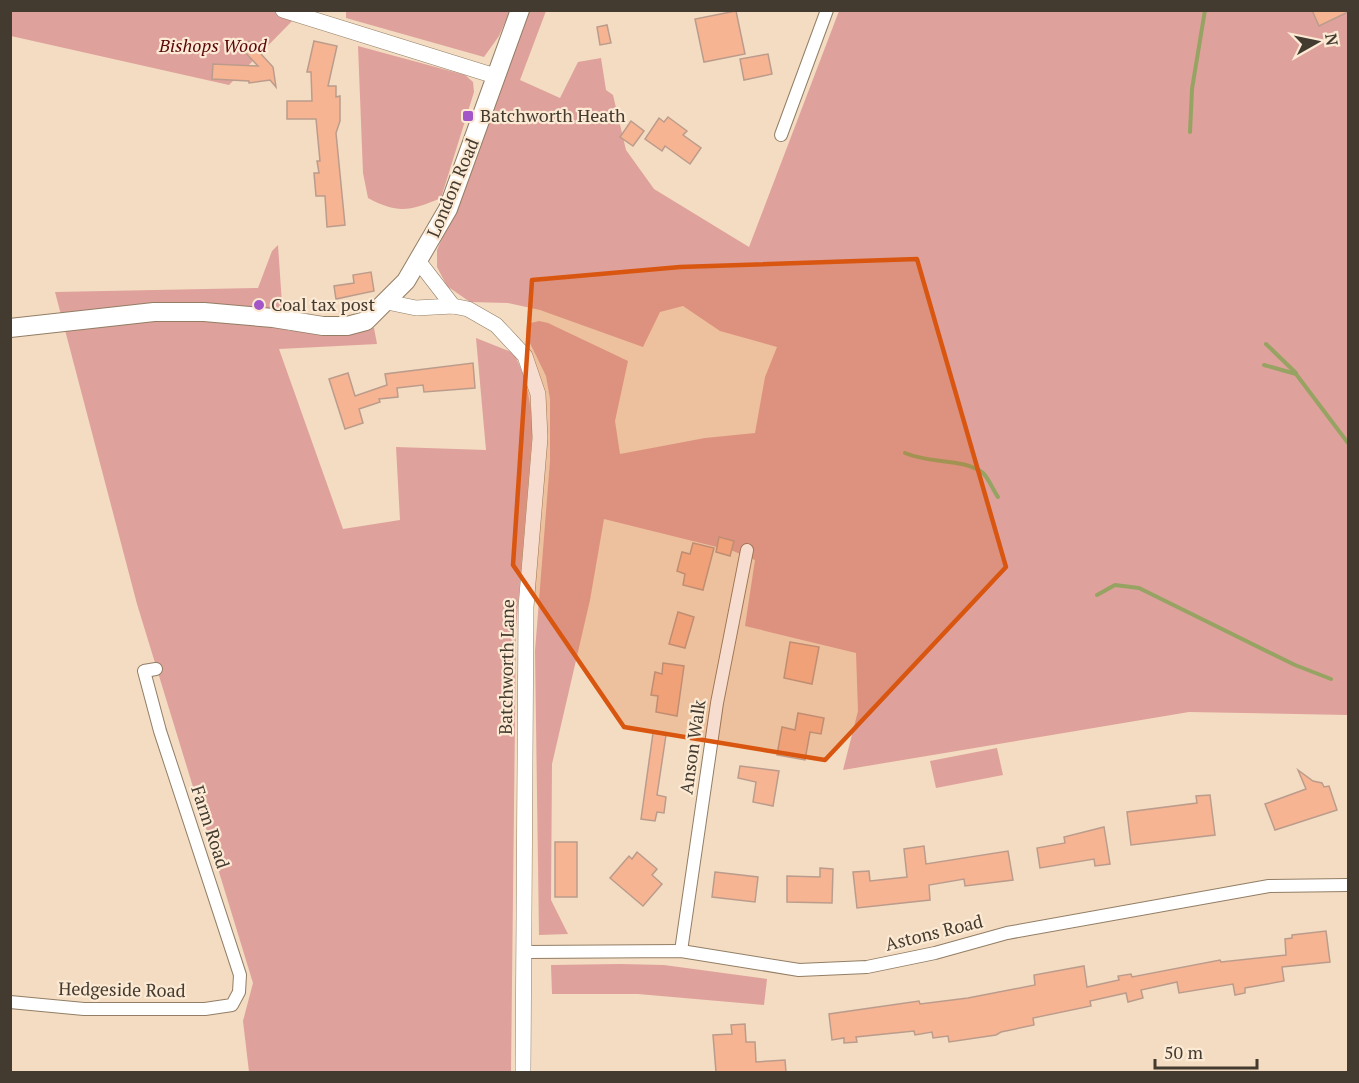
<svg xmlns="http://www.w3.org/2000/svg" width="1359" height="1083" viewBox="0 0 1359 1083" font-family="'PT Serif',serif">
  <rect width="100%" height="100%" fill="#f3dcc1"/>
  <g fill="#dfa19c">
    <polygon points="11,11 302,11 229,85 11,36"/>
    <polygon points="340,11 510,11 499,36 484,57 346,18 346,12"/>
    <polygon points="528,11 546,11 520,80 560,98 578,62 601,58 606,90 613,95 626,150 654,189 749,247 839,11 1348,11 1348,715 1189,712 843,770 858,711 856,653 745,626 755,560 733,551 604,519 590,600 552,764 551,900 568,934 539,935 535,651 550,461 550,399 546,376 526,335 527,324 539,321 548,323 628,361 615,421 620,454 705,438 755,433 765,377 777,347 720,331 683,306 660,312 643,347 540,310 508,303 470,302 447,286 437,267 437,250 474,165 490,112"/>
    <path d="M 358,46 L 465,75 L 473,82 L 474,92 L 441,198 C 410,211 398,214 368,198 L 363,173 Z"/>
    <polygon points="278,245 282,304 288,331 374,328 377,344 279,349 343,529 400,520 396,447 486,450 476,338 514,353 526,380 533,424 516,630 511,1072 249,1072 243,1021 253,983 137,604 55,292 258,288 272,251"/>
    <polygon points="997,748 1003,775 936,788 930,761"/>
    <polygon points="620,964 664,965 767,979 764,1005 638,994 552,994 551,965"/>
  </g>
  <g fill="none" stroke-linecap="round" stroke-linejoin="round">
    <g stroke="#97a363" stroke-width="4">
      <polyline points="1190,132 1192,89 1205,10"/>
      <polyline points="1266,344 1296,373"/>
      <polyline points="1264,365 1296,374 1348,443"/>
      <path d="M 905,453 C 930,464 964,458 983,473 C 989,479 993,490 998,497"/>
      <polyline points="1097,595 1115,585 1139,588 1295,665 1331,679"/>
    </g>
  </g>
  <g fill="#f7b492" stroke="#bb9c8c" stroke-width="1.5">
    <polygon points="1312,10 1348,10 1348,12 1319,26"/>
    <polygon points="736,11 745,54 704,62 695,19"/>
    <polygon points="607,25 611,43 600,45 597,27"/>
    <polygon points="249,41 273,67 276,87 270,80 249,83 249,81 212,79 213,64 258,66 241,48"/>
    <polygon points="314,41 337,46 328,86 336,86 336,97 340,96 340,121 336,133 345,225 327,227 325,196 316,196 314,173 319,173 317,161 320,161 316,119 287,119 287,101 312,101 311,72 307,72"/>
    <polygon points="768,54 772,74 744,80 740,59"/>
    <polygon points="668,117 687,131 683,135 701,148 690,164 665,146 662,151 645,139 659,118 664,122"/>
    <polygon points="631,121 644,131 633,146 620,137"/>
    <polygon points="371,272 374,291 336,299 334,286 354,283 353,275"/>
    <polygon points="473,363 475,388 424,392 423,385 397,388 398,397 379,399 380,402 359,409 363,423 345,429 329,379 348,373 355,396 387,385 385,374"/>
    <polygon points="719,537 734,541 730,556 716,552"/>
    <polygon points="693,543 714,548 703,590 683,585 685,574 677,571 682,552 690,554"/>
    <polygon points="678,612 694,617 685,648 669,644"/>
    <polygon points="790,642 819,647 812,684 784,678"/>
    <polygon points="663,663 684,666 677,716 656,712 658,696 651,695 655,672 662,674"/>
    <polygon points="798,713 824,718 821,734 810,732 805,760 777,755 782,727 795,730"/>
    <polygon points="653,733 666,735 657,795 666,797 664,813 657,812 655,821 641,819"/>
    <polygon points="740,766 779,771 773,806 753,802 756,782 738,778"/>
    <polygon points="1298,770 1313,781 1322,783 1324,787 1329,786 1337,810 1275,830 1265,804 1306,789"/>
    <polygon points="1210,795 1215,835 1131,845 1127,812 1197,803 1196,796"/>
    <polygon points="1104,827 1110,864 1095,866 1094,859 1040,868 1037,848 1065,843 1064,837"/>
    <rect x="555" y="842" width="22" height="55"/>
    <polygon points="924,846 926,864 1008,851 1013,880 965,886 964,879 929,885 930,900 857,908 853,872 869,871 870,881 907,877 904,849"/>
    <polygon points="637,852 657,869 652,875 662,884 643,906 610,878 629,856 632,859"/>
    <polygon points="820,868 833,869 832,903 787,902 787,876 820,877"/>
    <polygon points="715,872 758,877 755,902 712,897"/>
    <polygon points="1326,931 1330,962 1282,967 1284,981 1245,988 1245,993 1235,995 1233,984 1179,993 1177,982 1141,990 1143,998 1128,1002 1126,993 1090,1001 1091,1006 1033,1018 1034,1025 1001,1032 996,1035 949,1042 948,1036 933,1038 932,1032 915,1035 914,1031 856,1037 857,1042 844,1043 844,1038 832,1040 829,1014 919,1001 920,1004 968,998 1035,985 1034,975 1084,966 1087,987 1119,980 1118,976 1131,974 1132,977 1220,960 1221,962 1286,955 1285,939 1292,938 1292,935"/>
    <polygon points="745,1024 746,1042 755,1042 756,1062 785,1060 786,1072 716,1072 713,1035 732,1034 731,1025"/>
  </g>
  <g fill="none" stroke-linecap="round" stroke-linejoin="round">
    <defs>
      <g id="minor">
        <polyline points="781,135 827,10"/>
        <polyline points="681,951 717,703 747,550"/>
        <polyline points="526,952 681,951 799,970 867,967 935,953 1007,933 1269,886 1348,885"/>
        <polyline points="10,1002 84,1009 205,1009 232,1005 239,992 240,975 160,731 144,671 156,669"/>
      </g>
      <g id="tertiary">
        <polyline points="283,10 495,76"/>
        <polyline points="419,262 453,306"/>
        <polyline points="387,302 416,308 453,306 468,309 496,325 525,356 538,394 540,438 526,607 523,1072"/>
      </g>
      <polyline id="primary" points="10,328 154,312 204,312 273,318 323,326 347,326 366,321 406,281 448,209 520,10"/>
    </defs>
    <use href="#minor" stroke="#927e65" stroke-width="14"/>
    <use href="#tertiary" stroke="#927e65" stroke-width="16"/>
    <use href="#primary" stroke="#927e65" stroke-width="20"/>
    <use href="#minor" stroke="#fff" stroke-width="12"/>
    <use href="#tertiary" stroke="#fff" stroke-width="15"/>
    <use href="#primary" stroke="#fff" stroke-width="18"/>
  </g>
  <path fill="#d85610" fill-opacity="0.2" stroke="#d85610" stroke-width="4.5" stroke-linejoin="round" d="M 917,259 L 1006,567 L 825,760 L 624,727 L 513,565 L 532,280 L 680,267 Z"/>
  <g fill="#a356c8" stroke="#fcead4" stroke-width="2">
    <rect x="462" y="110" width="12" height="12" rx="3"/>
    <circle cx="259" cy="305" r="6"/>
  </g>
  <g text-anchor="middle" stroke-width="4.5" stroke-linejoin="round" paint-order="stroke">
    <g font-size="18" font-style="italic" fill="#5a060d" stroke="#fcead4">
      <text x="213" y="52">Bishops Wood</text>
    </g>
    <g font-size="18" fill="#443b30" stroke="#fcead4" text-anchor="start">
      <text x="480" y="122">Batchworth Heath</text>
      <text x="271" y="311">Coal tax post</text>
    </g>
    <g font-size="18" fill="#443b30" stroke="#fcead4">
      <text transform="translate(453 188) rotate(-67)" y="6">London Road</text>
      <text transform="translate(507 667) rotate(-89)" y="6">Batchworth Lane</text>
      <text transform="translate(693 747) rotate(-82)" y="6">Anson Walk</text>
      <text transform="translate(210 827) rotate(72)" y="6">Farm Road</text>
      <text transform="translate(934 933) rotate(-14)" y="6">Astons Road</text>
      <text transform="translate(122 990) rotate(1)" y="6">Hedgeside Road</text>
    </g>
  </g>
  <rect width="1359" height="1083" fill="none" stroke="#443b30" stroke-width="24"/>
  <g transform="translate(1317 42) rotate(81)" stroke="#fcead4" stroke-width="4.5" paint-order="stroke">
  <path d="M0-4.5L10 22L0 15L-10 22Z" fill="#443b30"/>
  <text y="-9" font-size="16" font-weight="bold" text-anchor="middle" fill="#443b30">N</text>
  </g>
  <path d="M1155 1059v9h102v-9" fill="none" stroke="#443b30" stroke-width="3"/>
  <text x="1164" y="1059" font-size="18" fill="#443b30" stroke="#fcead4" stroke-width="4.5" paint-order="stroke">50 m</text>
</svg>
